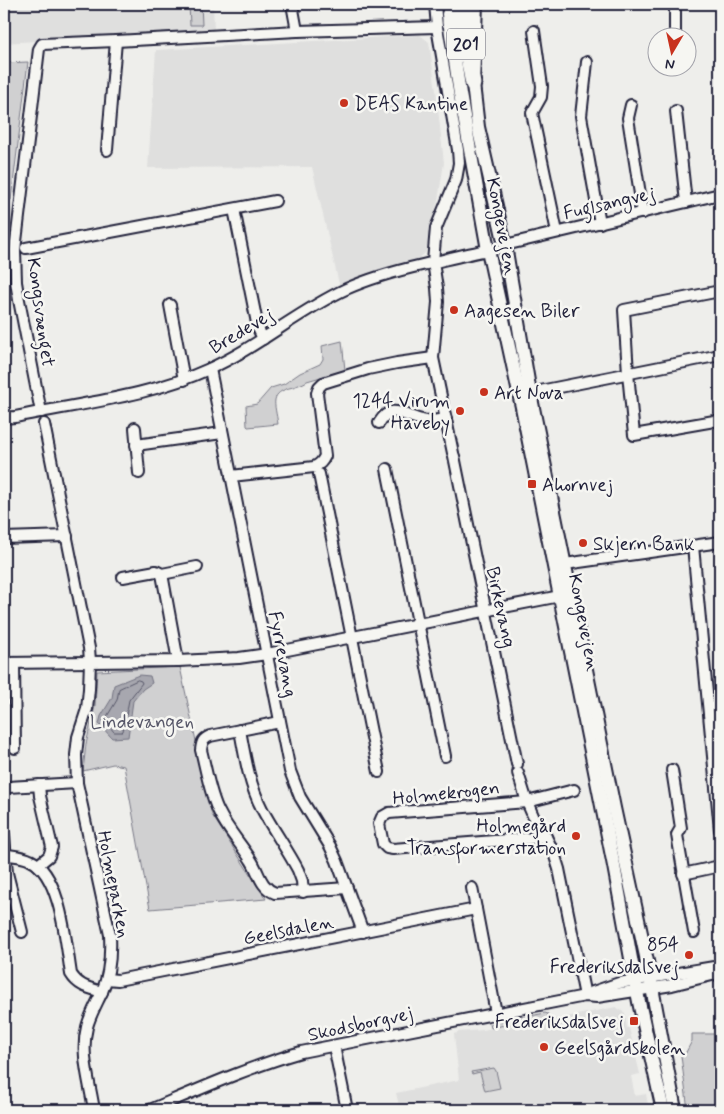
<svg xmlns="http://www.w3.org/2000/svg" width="724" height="1114" viewBox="0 0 724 1114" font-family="Mynerve,sans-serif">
  <rect width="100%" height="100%" fill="#eeeeeb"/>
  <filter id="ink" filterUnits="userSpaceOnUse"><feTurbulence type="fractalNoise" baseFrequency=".02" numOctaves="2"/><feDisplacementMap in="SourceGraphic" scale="10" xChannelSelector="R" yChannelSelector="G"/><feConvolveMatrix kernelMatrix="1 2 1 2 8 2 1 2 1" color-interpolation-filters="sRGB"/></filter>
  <g filter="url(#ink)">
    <g fill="#dfdfde">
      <polygon points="4,4 213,4 214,30 4,43"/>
      <polygon points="420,35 429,42 436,91 444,163 438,200 428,238 426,252 417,260 387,267 339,284 312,167 148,168 156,50"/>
      <polygon points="616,1007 625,1013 626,1019 626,1022 627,1028 629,1028 640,1074 631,1076 635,1096 646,1094 649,1110 400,1110 396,1093 459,1080 454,1034 457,1033 457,1032 483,1030 545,1017 547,1021"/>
    </g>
    <g fill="#d0d0d1" stroke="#797986">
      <polygon points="189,4 201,4 202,25 190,25"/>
      <polygon points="28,62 11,200 4,199 4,63"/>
      <path d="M 342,341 L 345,370 L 307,381 C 303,384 298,385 293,387 C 268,393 275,403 278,424 L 248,427 L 247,426 L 246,406 L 257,404 L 271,388 L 284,384 L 300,373 L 320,364 L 323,359 L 322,346 Z"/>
      <polygon points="180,667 212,815 266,899 150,909 124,766 113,764 83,771 86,744 95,706 97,671"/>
      <polygon points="545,1013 548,1014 549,1021 543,1022 533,1019 491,1028 490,1024"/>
      <polygon points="692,1034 720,1034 720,1110 688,1110 681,1056 684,1056 692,1041"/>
      <polygon points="494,1068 496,1071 500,1088 485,1091 480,1072 472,1074 471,1072"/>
    </g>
    <polygon fill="#a7a7af" stroke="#727281" points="139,675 150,676 152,683 143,689 133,701 128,737 112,738 99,724 101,716 112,698 114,685"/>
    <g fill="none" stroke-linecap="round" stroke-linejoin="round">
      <polygon stroke="#575769" stroke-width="1" points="138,680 141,681 142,683 129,700 123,731 122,732 114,732 105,721 106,718 117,700 119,689"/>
      <defs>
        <g id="minor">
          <polyline points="292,4 297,31"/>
          <polyline points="435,4 437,27 458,150 459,163 456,180 436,228 435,239 433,262 437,288 438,302 433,358 453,453"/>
          <polyline points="534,31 542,86 541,97 532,113 557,232"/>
          <polyline points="675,38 675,4"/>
          <polyline points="587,62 581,116 600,223"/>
          <polyline points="631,105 628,118 643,213"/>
          <polyline points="676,111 686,202"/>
          <polyline points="107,150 116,41"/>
          <polyline points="234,209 258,328 263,339"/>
          <polyline points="505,245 720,194"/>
          <polyline points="26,248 275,201"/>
          <polyline points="720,291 624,310 628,373 634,435 720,420"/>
          <polyline points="170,305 184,380"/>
          <polyline points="210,369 290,771 300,797 330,846 337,861 363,932"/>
          <polyline points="530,393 720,355"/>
          <polyline points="41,412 19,300 16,282 15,250 39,49 42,44 116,41 297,31 437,27"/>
          <path d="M 4,418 L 15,417 C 81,403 148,397 209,369 C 258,347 298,311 346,289 C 371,278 396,271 422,265 C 444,260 466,254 488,250"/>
          <path d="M 379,423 C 392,402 403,416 422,420 C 430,422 438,420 446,419"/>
          <path d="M 44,424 L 89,648 L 90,661 L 89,689 L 87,709 L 78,737 L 76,755 L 77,783 L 110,935 C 111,955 110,973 102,992 C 97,1003 90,1015 87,1027 C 80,1054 90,1083 94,1110"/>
          <polyline points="135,428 139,473"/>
          <polyline points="136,445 222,433"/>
          <polyline points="454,456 517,764"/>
          <polyline points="387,469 445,756"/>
          <polyline points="319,474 379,772"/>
          <path d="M 231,476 L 314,467 C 320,464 322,462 325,456 L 317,393 L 319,387 L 323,383 L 368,369 L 397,363 L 433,358"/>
          <polyline points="4,538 67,536"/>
          <polyline points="693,546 720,830"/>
          <polyline points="565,564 720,542"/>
          <polyline points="162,574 178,661"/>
          <polyline points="123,577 156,571 162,574 197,567"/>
          <polyline points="4,663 178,661 239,658 267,654 560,596"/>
          <polyline points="14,663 15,748"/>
          <path d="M 280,722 L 210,736 C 203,739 202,742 201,750 C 206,769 210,795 219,812 C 227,829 241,844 251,860 C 259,872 260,887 275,893 L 347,888"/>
          <path d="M 240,730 C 245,757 249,784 262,809 C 273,830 287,849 298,870 L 302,881 L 303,892"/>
          <polyline points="672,770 681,828 677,835 694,932"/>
          <polyline points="518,773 527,802 534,818 546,837 554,853 559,869 585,996"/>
          <polyline points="4,789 8,787 77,783"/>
          <polyline points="4,835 7,873 22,932"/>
          <polyline points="546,837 393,849 387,848 383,844 379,824 382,817 389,813 527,802 574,790"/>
          <path d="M 4,854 C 12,856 23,856 30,860 C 61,874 66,944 71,974 C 78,986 89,988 102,992"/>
          <polyline points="38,865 49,856 52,847 40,796 39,785"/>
          <polyline points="683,874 720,866"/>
          <polyline points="472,888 496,1013"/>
          <polyline points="107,979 118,980 476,909"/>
          <polyline points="585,996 590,993 619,983 720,966"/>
          <polyline points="334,1046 347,1110"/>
          <path d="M 150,1110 C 200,1089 249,1067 301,1052 L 585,996 L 597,997 L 672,985 L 720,973"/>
        </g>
        <g id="major">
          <polyline points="476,4 473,84 478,127 505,245 530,393 614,808 647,961 675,1110"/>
          <polyline points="448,14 460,94 488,250 522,407 614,866 639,1002 663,1110"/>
        </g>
        <g id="highway">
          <polyline points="463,4 464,36 473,84"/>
          <polyline points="450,23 451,4"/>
        </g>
      </defs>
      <use href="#minor" stroke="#22223b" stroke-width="14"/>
      <use href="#major" stroke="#22223b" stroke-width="16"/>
      <use href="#highway" stroke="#22223b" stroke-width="19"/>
      <use href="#minor" stroke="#f6f6f2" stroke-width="10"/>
      <use href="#major" stroke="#f6f6f2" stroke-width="12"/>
      <use href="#highway" stroke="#f6f6f2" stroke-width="15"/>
    </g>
  </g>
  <g fill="#c8321e" stroke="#f6f6f2" stroke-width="2">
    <circle cx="344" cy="103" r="5"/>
    <circle cx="454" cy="310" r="5"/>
    <circle cx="484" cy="392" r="5"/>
    <circle cx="460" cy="411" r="5"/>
    <rect x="527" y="479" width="10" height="10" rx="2.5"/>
    <circle cx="583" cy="543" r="5"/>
    <circle cx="576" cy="836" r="5"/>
    <circle cx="689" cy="955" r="5"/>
    <rect x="629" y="1016" width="10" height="10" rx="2.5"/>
    <circle cx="544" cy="1047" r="5"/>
  </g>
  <g text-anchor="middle" stroke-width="5" stroke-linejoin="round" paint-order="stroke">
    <rect fill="#f6f6f2" stroke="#626272" stroke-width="1" x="447" y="28.5" width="38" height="31" rx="4"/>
    <g font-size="18" font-weight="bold" fill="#22223b">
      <text x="466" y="50">201</text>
    </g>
    <g font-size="19" fill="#22223b" stroke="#f6f6f2" text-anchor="start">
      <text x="354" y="110">DEAS Kantine</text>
      <text x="464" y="317">Aagesen Biler</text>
      <text x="494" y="399">Art Nova</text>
      <text x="450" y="407" text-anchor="end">1244 Virum<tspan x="450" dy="22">Haveby</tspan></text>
      <text x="542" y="491">Ahornvej</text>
      <text x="593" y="550">Skjern Bank</text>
      <text x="566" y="832" text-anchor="end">Holmegård<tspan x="566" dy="22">Transformerstation</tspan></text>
      <text x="679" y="951" text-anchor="end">854<tspan x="679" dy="22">Frederiksdalsvej</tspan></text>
      <text x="624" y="1028" text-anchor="end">Frederiksdalsvej</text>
      <text x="554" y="1054">Geelsgårdskolen</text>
    </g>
    <g font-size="19" fill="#22223b" stroke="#f6f6f2">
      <text transform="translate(609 202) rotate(-13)" y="7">Fuglsangvej</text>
      <text transform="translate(503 226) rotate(79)" y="7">Kongevejen</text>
      <text transform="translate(42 312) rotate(82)" y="7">Kongsvænget</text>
      <text transform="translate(241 330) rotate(-31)" y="7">Bredevej</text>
      <text transform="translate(502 607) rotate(78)" y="7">Birkevang</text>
      <text transform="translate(585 622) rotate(79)" y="7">Kongevejen</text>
      <text transform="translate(284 654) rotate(79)" y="7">Fyrrevang</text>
      <text transform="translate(446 792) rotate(-6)" y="7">Holmekrogen</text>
      <text transform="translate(115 884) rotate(79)" y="7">Holmeparken</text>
      <text transform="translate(288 929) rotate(-11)" y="7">Geelsdalen</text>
      <text transform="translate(360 1023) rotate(-12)" y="7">Skodsborgvej</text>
    </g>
    <g font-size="19" fill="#565668" stroke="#f6f6f2">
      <text x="142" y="728">Lindevangen</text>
    </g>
  </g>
  <rect width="724" height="1114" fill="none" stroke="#f6f6f2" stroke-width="20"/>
  <rect x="10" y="10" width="704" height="1094" fill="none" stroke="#22223b" stroke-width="2" filter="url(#ink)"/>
  <g transform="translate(672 52) rotate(189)"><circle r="24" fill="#f6f6f2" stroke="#a1a1a9"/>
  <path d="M0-4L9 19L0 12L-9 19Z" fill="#c8321e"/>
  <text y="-8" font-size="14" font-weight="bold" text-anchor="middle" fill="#22223b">N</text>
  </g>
</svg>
